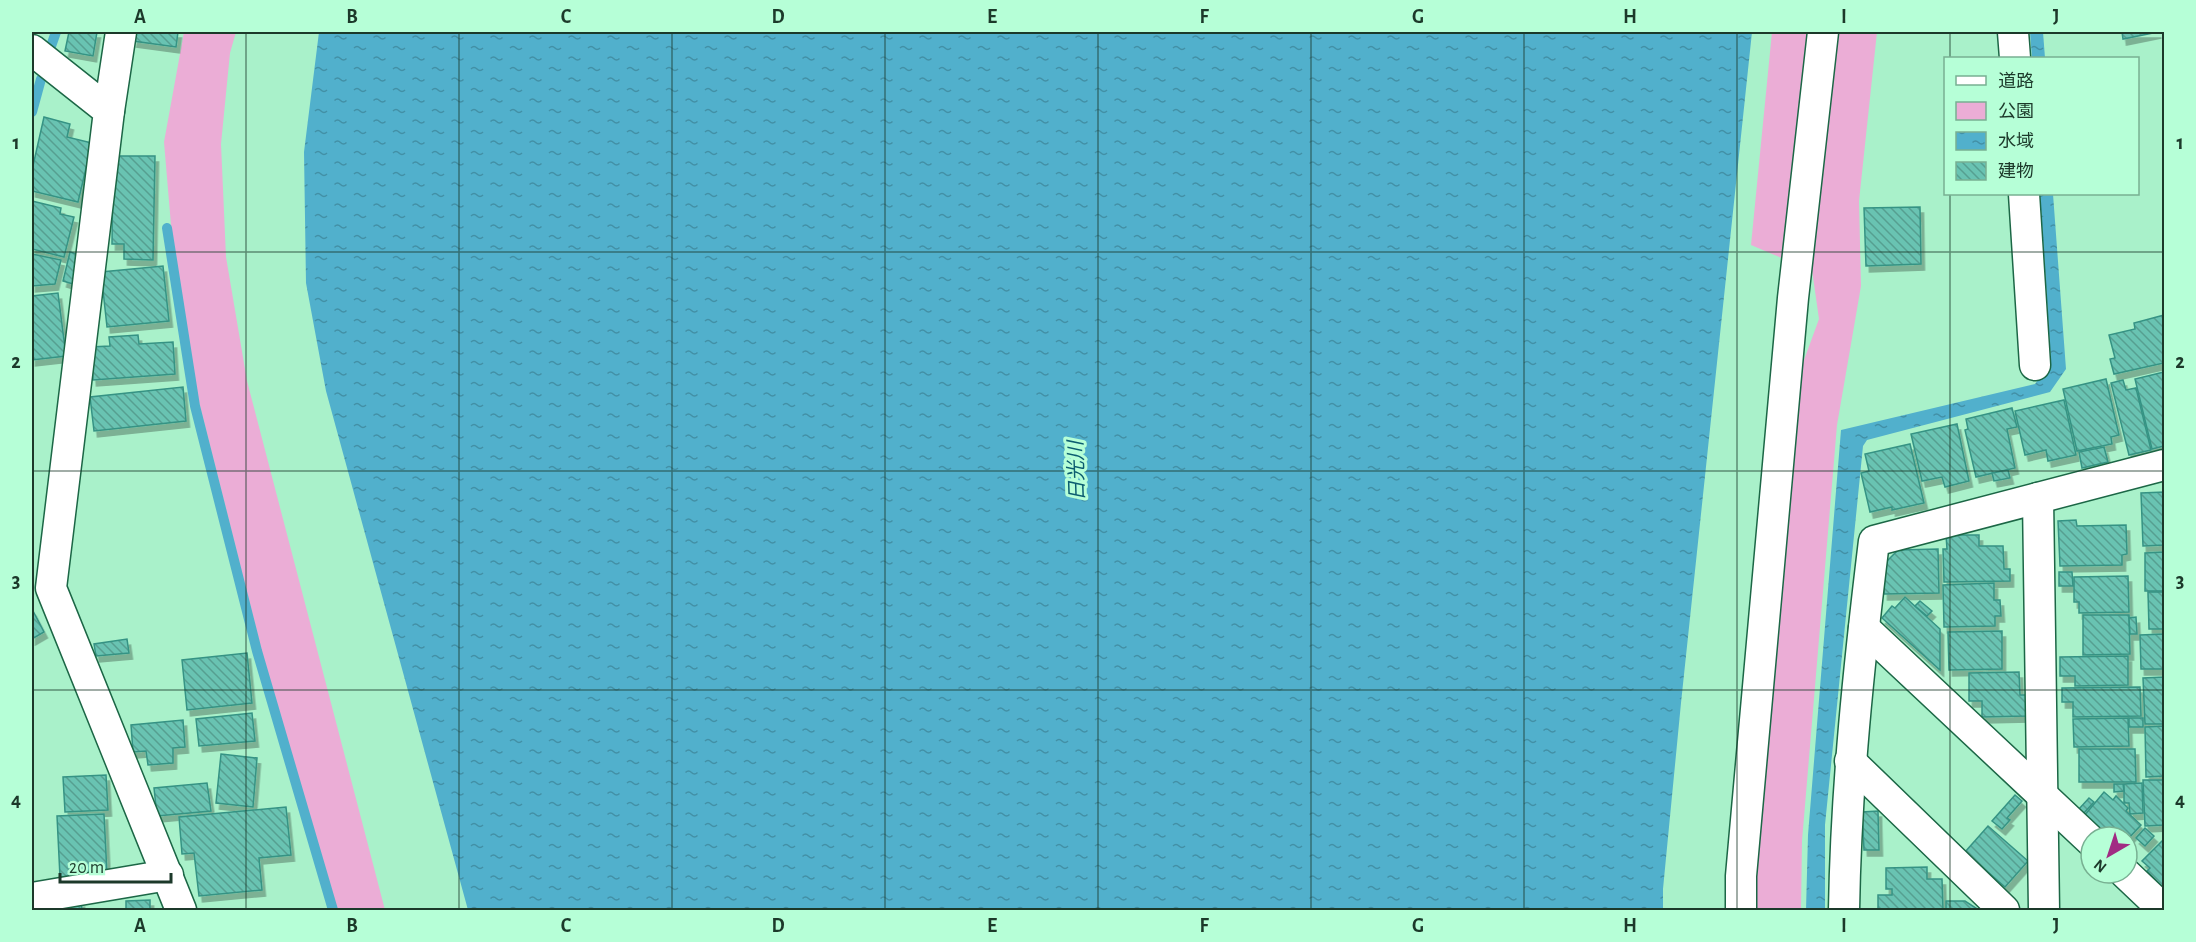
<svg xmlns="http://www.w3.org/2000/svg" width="2196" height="942" viewBox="0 0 2196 942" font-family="'Alegreya Sans','Noto Sans JP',sans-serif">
  <defs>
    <pattern id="water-ripples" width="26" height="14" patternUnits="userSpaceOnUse" patternTransform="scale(1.5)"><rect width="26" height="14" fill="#51b0cc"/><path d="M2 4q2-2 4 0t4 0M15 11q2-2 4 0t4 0" fill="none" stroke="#4290a6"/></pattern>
    <pattern id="building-back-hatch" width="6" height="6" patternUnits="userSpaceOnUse" patternTransform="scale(1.5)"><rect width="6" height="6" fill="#69c3b2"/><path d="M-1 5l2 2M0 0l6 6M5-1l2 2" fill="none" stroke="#569f91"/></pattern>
    <filter id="shadow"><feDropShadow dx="3.5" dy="6" stdDeviation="0" flood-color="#0004"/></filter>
  </defs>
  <rect width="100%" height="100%" fill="#a9f1ca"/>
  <g fill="#ebadd6">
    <polygon points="184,32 236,32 230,53 221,144 226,257 247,381 385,910 337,910 263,656 198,398 171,225 164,142"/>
    <polygon points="1772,32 1809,32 1784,259 1751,245"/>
    <polygon points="1834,32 1877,32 1859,201 1861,286 1837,425 1802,841 1801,910 1753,910 1800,371 1819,319 1811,263"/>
  </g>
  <g fill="url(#water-ripples)">
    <polygon points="319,32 1752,32 1681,703 1663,889 1663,910 468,910 326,391 306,283 304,152"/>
    <polygon points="2030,32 2043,32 2045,58 2032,58"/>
    <polygon points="2040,194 2053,194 2066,369 2050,392 1867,440 1863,446 1825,825 1825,910 1806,910 1808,835 1841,430 2035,384 2051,363"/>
  </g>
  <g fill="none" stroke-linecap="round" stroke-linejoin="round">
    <g stroke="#51b0cc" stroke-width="10">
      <polyline points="50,49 56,32"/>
      <polyline points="32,112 41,79"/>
      <polyline points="167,228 195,406 257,651 333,910"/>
    </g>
  </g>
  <g fill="url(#building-back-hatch)" stroke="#369384" stroke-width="1.5" filter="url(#shadow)">
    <polygon points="69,32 97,32 93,56 65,51"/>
    <polygon points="135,32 178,32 176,47 133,41"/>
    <polygon points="2122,32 2158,32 2123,39"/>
    <polygon points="44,117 70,124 67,137 92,143 78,202 32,191 32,170"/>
    <polygon points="113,156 155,156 153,260 124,259 124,244 112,244"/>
    <polygon points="32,201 61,208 60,214 74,217 64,257 32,249"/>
    <polygon points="1920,207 1921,264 1866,266 1864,208"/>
    <polygon points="70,252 80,255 73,284 63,281"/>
    <polygon points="32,254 61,260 55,284 32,286"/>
    <polygon points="163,266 169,321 107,327 101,272"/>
    <polygon points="58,293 66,356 32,360 32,296"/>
    <polygon points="2164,315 2164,363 2114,374 2110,359 2115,358 2109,335 2135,329 2134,323"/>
    <polygon points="138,335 139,344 173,342 175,374 93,380 90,347 110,346 109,337"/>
    <polygon points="2164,372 2164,446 2152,449 2135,379"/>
    <polygon points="2106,379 2119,435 2111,437 2112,444 2077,451 2063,389"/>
    <polygon points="2123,380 2126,390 2136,388 2151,450 2129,455 2111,383"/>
    <polygon points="183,387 186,421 94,431 90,397"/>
    <polygon points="2064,400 2076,455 2048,461 2046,450 2025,455 2015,411"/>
    <polygon points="2012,408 2017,427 2007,429 2015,468 1976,477 1965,430 1968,429 1966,419"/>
    <polygon points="1957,424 1969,481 1945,487 1942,477 1922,481 1911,434"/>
    <polygon points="1910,444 1924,503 1892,510 1892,507 1870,512 1861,473 1869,471 1865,454"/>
    <polygon points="2104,447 2108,462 2082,468 2079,452"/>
    <polygon points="2008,470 2010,478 1994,481 1992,473"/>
    <polygon points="2164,492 2164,545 2143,546 2141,493"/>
    <polygon points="2076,520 2077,526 2126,525 2127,554 2122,555 2122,565 2060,566 2058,521"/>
    <polygon points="1946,535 1979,535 1979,546 2003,546 2004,569 2010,569 2010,581 1944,582 1943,549 1947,549"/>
    <polygon points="1938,549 1939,593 1884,594 1884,564 1898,550"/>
    <polygon points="2164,552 2164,591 2145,591 2145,553"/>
    <polygon points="2059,572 2072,572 2073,586 2059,586"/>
    <polygon points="2128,576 2129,612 2079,613 2079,602 2074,602 2074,577"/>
    <polygon points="1994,583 1994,600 2000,600 2001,616 1995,616 1995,626 1944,627 1943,585"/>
    <polygon points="2148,592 2164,592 2164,629 2149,629"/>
    <polygon points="1905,597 1940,629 1940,670 1882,618 1892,606 1895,608"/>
    <polygon points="1920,601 1932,611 1927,616 1915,606"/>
    <polygon points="32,609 44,632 32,639"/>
    <polygon points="2083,615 2129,615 2130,654 2083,655"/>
    <polygon points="2136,617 2137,634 2130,634 2129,618"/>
    <polygon points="2002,631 2002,669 1949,670 1948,632"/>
    <polygon points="2164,634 2164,669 2141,669 2140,635"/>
    <polygon points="127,639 129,653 96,656 94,644"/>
    <polygon points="247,653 252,703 187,710 182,660"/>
    <polygon points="2128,656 2128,685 2075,686 2075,676 2060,676 2060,657"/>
    <polygon points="2019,672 2020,695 2026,695 2026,716 1982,717 1982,701 1969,701 1969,673"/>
    <polygon points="2164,677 2164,724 2145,724 2143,678"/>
    <polygon points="2140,687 2141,716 2073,717 2073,702 2062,702 2062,688"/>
    <polygon points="252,713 255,741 199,746 196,719"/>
    <polygon points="2128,718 2129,746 2074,747 2073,719"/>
    <rect x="2129" y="718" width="14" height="9"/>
    <polygon points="183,720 185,747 173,748 173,763 148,765 146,751 133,752 131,725"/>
    <polygon points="2164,726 2164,776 2146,777 2145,727"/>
    <polygon points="2079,749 2135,749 2136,782 2079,782"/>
    <polygon points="221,754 257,758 253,807 216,803"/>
    <polygon points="106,775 108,810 65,812 63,777"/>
    <polygon points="2143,780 2164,780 2164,825 2145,826"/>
    <polygon points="207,783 211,811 157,816 154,788"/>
    <polygon points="2142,783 2143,813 2130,814 2129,803 2124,803 2124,784"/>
    <polygon points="2114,784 2123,784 2124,791 2114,792"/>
    <polygon points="2104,792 2113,800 2116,796 2128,808 2126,811 2141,825 2127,840 2127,837 2107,837 2084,816"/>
    <polygon points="2015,795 2022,801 2007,818 2010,820 2002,829 1992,821"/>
    <polygon points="2089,798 2094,802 2082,815 2078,810"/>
    <polygon points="286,807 291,855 259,858 262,890 199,896 194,853 182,854 179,817"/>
    <polygon points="1878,811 1879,850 1864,850 1862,812"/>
    <polygon points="104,814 107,874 60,877 57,816"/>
    <polygon points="1988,826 2028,861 2005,887 1965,852"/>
    <polygon points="2145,828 2154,836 2145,846 2136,838"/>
    <polygon points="2164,839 2164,889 2147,871 2150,868 2142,861"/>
    <polygon points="1927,867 1927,879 1942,879 1943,910 1878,910 1878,895 1892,895 1892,889 1886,889 1886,868"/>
    <polygon points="150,900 150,909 126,909 126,901"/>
    <polygon points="81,901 82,910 53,910 52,906"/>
    <polygon points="1946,901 1965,901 1979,910 1946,910"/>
  </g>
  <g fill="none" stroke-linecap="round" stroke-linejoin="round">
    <defs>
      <g id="minor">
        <polyline points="2013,32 2015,58"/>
        <polyline points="32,50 109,111 51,588 181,910"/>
        <polyline points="109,111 121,32"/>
        <polyline points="2024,194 2035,365"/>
        <polyline points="2038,498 2044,910"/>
        <polyline points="1864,628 2091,841"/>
        <polyline points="1850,761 2004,910"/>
        <polyline points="2125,873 2164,910"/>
        <polyline points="32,898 168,875"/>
        <polyline points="1741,910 1741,876 1793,298 1823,32"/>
        <path d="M 1844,910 C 1846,787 1859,664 1874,541 L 2164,465"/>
      </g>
    </defs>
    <use href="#minor" stroke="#1c6746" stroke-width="33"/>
    <use href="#minor" stroke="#fff" stroke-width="30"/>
  </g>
  <path fill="none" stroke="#1c392a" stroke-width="1.5" stroke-opacity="0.55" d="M 246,32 L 246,910M 459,32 L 459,910M 672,32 L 672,910M 885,32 L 885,910M 1098,32 L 1098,910M 1311,32 L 1311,910M 1524,32 L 1524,910M 1737,32 L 1737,910M 1950,32 L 1950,58M 1950,194 L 1950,910M 32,252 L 2164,252M 32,471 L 2164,471M 32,690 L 2164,690"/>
  <g text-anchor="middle" stroke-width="6" stroke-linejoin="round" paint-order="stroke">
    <g font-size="20" font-style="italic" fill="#0b5c70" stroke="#b6ffd7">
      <text transform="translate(1076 471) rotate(-92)" y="7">日光川</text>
    </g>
  </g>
  <rect width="2196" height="942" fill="none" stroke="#b6ffd7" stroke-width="66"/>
  <rect x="1944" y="57" width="195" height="138" fill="#b6ffd7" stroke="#78b092" stroke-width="1.5"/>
  <rect x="1956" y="76" width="30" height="9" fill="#ffffff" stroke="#78b092" stroke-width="1.5"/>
  <text x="1998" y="87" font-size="18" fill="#1c392a">道路</text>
  <rect x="1956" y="102" width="30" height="18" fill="#ebadd6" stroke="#78b092" stroke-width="1.5"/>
  <text x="1998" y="117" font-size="18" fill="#1c392a">公園</text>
  <rect x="1956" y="132" width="30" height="18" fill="url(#water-ripples)" stroke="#78b092" stroke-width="1.5"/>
  <text x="1998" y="147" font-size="18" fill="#1c392a">水域</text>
  <rect x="1956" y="162" width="30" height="18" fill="url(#building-back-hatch)" stroke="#78b092" stroke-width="1.5"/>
  <text x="1998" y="177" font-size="18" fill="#1c392a">建物</text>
  <g transform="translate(2109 855) rotate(219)"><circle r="28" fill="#b6ffd7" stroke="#78b092" stroke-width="1.5"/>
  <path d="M0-4.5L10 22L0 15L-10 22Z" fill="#a12b83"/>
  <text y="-9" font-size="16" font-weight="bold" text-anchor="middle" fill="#1c392a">N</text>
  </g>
  <path d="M60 873v9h111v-9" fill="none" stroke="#1c392a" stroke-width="3"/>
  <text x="69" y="873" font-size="18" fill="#1c392a" stroke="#b6ffd7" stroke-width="4.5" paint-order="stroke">20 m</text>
  <rect x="33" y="33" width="2130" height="876" fill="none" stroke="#1c392a" stroke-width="2"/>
  <g font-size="20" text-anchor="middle" font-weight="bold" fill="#1c392a">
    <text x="140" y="23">A</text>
    <text x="352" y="23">B</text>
    <text x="566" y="23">C</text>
    <text x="778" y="23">D</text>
    <text x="992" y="23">E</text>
    <text x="1204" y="23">F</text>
    <text x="1418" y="23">G</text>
    <text x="1630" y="23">H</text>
    <text x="1844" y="23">I</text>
    <text x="2056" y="23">J</text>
    <text x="16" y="149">1</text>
    <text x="2180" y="149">1</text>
    <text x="16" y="368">2</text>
    <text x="2180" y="368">2</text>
    <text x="16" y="587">3</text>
    <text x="2180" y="587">3</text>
    <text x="16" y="806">4</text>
    <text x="2180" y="806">4</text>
    <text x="140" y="932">A</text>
    <text x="352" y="932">B</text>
    <text x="566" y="932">C</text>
    <text x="778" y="932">D</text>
    <text x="992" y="932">E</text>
    <text x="1204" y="932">F</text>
    <text x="1418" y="932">G</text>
    <text x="1630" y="932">H</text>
    <text x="1844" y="932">I</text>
    <text x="2056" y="932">J</text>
  </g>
</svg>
